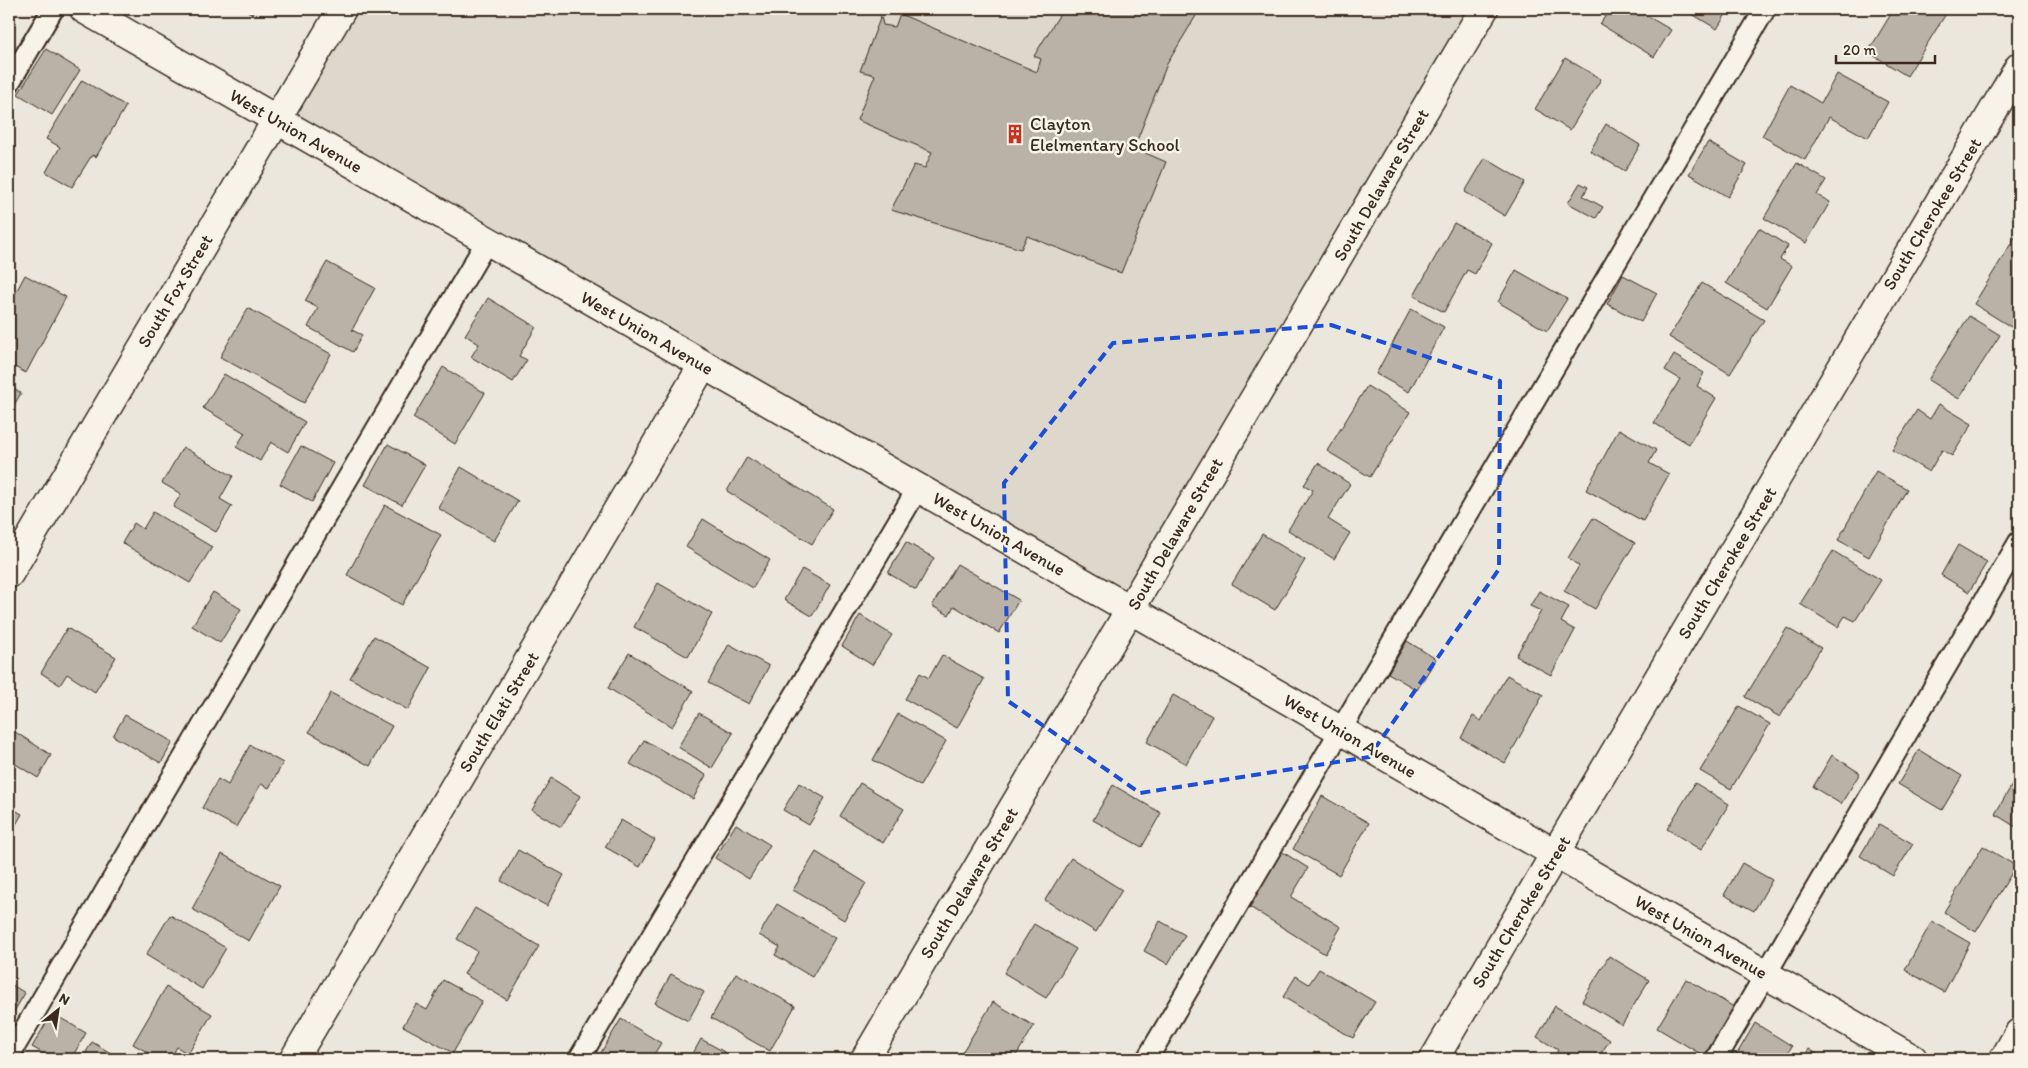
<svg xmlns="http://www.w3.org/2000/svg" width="2028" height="1068" viewBox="0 0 2028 1068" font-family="Itim,sans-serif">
  <rect width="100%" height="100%" fill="#ece7dc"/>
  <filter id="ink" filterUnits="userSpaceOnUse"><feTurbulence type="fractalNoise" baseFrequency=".02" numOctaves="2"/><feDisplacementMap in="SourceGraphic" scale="10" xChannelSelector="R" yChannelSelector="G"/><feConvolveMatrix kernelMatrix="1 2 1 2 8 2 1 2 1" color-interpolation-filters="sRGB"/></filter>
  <g filter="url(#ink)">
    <polygon fill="#ddd7cc" points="342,9 1484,9 1131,610 276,120"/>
    <g fill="#bab2a7" stroke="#3b2a1e">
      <polygon points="244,9 256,9 252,14"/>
      <polygon points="1063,9 1200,9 1167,64 1134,148 1166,162 1121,273 1027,236 1021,249 891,210 914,165 925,168 932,152 857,120 875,75 860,71 881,16 883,25 895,27 900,14 1037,72 1041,59 1034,56"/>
      <polygon points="1610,9 1641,9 1639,11 1671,30 1654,57 1600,24"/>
      <polygon points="1689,9 1729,9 1717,29 1687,11"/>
      <polygon points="1894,9 1949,9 1907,76 1868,52"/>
      <polygon points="46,49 80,70 52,115 18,94"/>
      <polygon points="1565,58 1601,79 1570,130 1535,109"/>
      <polygon points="1837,74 1888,102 1868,138 1829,117 1805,160 1762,136 1790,85 1821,103"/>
      <polygon points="82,80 126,106 96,157 92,155 72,187 46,172 60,147 46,139"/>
      <polygon points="1606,124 1640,145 1625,171 1590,151"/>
      <polygon points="1708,142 1747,165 1728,197 1689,174"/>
      <polygon points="1485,158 1525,182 1505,216 1465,192"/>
      <polygon points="1797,163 1826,180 1817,195 1830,202 1806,243 1764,218"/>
      <polygon points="1580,183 1588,187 1583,196 1603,207 1596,218 1568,203"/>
      <polygon points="1454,223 1492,243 1475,274 1467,270 1444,312 1414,296"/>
      <polygon points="1759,228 1788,246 1780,259 1792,266 1767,308 1726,283"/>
      <polygon points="2015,237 2019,240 2019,314 2011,327 1974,304"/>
      <polygon points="327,262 375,288 352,330 362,335 353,352 308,327 318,308 305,301"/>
      <polygon points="1516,270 1567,299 1547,331 1498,302"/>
      <polygon points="25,275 66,297 26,373 9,364 9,305"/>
      <polygon points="1623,275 1657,293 1641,322 1607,304"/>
      <polygon points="1702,283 1764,320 1730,374 1669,337"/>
      <polygon points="488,298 536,327 519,356 527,360 513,382 471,357 479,344 465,335"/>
      <polygon points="248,308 331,354 304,403 220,357"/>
      <polygon points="1411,309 1444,327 1409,392 1376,374"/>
      <polygon points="1969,316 2000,335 1959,399 1928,380"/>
      <polygon points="1674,355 1704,373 1697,386 1716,398 1689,444 1654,423 1680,379 1665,370"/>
      <polygon points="443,367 485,393 455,444 413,418"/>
      <polygon points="224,374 305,422 288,452 271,442 260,461 236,447 245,433 203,408"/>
      <polygon points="9,386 21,393 9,414"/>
      <polygon points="1367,386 1410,412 1370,477 1327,451"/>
      <polygon points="1939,404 1972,424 1952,456 1942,450 1929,472 1892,450 1917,410 1930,419"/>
      <polygon points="1619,429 1656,450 1649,463 1669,474 1643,521 1586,490"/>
      <polygon points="388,444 425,465 402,505 365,485"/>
      <polygon points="301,446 333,463 312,502 280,484"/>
      <polygon points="183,447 233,476 220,499 232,506 216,532 173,507 181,494 162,483"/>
      <polygon points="747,457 833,509 812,544 727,491"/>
      <polygon points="1318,463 1350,484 1328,519 1350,533 1334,559 1288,530 1313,490 1304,485"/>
      <polygon points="461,467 518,501 494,541 438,508"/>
      <polygon points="1876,471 1907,489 1869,557 1838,540"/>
      <polygon points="385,505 441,535 402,605 347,575"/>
      <polygon points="153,512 212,547 190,583 122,543 134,523 143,529"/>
      <polygon points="1593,518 1635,543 1595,609 1564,591 1579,566 1568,558"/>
      <polygon points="703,519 770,560 753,588 686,547"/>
      <polygon points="1262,534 1305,560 1275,610 1232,584"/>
      <polygon points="906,542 934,558 916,590 888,573"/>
      <polygon points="1958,545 1987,562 1969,592 1941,575"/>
      <polygon points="1833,551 1881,580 1855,621 1845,616 1838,627 1800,604"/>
      <polygon points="957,564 1019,600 999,633 954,606 949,615 932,606"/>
      <polygon points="802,569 830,585 812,616 784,600"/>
      <polygon points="658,583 712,614 688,657 634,627"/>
      <polygon points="1539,591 1569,607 1561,622 1575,630 1551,675 1516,656 1541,611 1530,606"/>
      <polygon points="213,592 241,609 220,643 192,626"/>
      <polygon points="860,615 892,635 872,665 842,646"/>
      <polygon points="67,628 116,657 95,692 67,674 60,685 41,673"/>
      <polygon points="1787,628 1821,648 1780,717 1745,697"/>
      <polygon points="374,636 431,668 408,710 350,678"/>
      <polygon points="1407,641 1436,659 1417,690 1388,673"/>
      <polygon points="729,644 769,666 749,704 708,683"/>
      <polygon points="629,653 693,691 672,727 608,688"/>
      <polygon points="942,655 984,679 957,728 905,699 920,673 929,678"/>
      <polygon points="1507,675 1543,695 1505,763 1461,738 1473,716 1481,721"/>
      <polygon points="331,693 392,726 370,766 309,732"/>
      <polygon points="1173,695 1212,716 1186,764 1147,742"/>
      <polygon points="1739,706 1770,724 1731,789 1700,771"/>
      <polygon points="699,713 733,733 712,768 678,747"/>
      <polygon points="898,714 946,741 920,786 873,760"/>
      <polygon points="125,715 173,742 161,763 113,736"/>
      <polygon points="9,728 51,755 38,778 9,760"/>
      <polygon points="644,740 706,775 693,799 630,764"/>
      <polygon points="250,745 283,763 269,788 261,784 236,827 202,808 218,779 228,785"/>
      <polygon points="1919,750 1962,776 1942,810 1898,784"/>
      <polygon points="1832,755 1860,773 1841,804 1813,787"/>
      <polygon points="2019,773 2019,829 1995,814"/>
      <polygon points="551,778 580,796 561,827 532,810"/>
      <polygon points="799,783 825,798 809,825 783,810"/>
      <polygon points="860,783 904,809 883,843 840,816"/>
      <polygon points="1695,783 1729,804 1701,850 1667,829"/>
      <polygon points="1113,785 1161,813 1142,847 1093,820"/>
      <polygon points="1322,796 1369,823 1339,875 1293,849"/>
      <polygon points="9,807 22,814 9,837"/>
      <polygon points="621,820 655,840 640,867 605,847"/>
      <polygon points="736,824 770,845 749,879 715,858"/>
      <polygon points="1879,824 1913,844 1893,876 1860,856"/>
      <polygon points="1983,846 2016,866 1976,932 1944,912"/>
      <polygon points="518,850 564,875 547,906 501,881"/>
      <polygon points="1281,851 1308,868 1291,897 1341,927 1325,954 1248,906"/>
      <polygon points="816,852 866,883 844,920 793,890"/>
      <polygon points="222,854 280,886 249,941 192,909"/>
      <polygon points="1071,858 1122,890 1096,932 1045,900"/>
      <polygon points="1742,863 1772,880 1754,911 1724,895"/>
      <polygon points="777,904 835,938 812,977 775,955 780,947 759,935"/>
      <polygon points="475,908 539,946 507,1000 464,974 477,951 457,939"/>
      <polygon points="170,915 226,948 202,989 146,955"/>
      <polygon points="1160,921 1185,935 1168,964 1144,951"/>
      <polygon points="1932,921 1970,943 1944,992 1905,970"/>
      <polygon points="1034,924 1076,949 1046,998 1004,973"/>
      <polygon points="1609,956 1649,980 1622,1025 1582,1001"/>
      <polygon points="1319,969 1375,1002 1353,1038 1283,997 1296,976 1309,984"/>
      <polygon points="736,973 795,1006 770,1051 711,1018"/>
      <polygon points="671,974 704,992 688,1021 655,1003"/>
      <polygon points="1686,979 1734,1007 1704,1056 1657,1028"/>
      <polygon points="443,980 482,1001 453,1053 403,1026 416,1004 427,1010"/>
      <polygon points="9,983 25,993 9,1020"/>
      <polygon points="166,987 212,1014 188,1054 177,1047 170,1059 159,1059 133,1044"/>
      <polygon points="993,1002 1034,1026 1014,1059 958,1059"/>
      <polygon points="1555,1006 1610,1040 1597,1059 1560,1059 1555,1056 1558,1050 1537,1037"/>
      <polygon points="52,1013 86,1033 71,1059 53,1059 32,1047"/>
      <polygon points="621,1019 661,1043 651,1059 610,1059 600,1054"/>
      <polygon points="1755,1023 1792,1046 1784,1059 1734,1059"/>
      <polygon points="701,1039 737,1059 690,1059"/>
      <polygon points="92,1042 121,1059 82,1059"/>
      <polygon points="1809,1049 1825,1059 1803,1059"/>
    </g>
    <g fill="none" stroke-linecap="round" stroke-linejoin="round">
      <defs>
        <g id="service">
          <polyline points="9,83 53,9"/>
          <polyline points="9,1056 487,241"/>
          <polyline points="579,1059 918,488"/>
          <polyline points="1147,1059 1765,9"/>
          <polyline points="1716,1059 2019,542"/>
        </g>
        <g id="minor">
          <polyline points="84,9 1913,1059"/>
          <polyline points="9,574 342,9"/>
          <polyline points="294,1059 703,365"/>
          <polyline points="865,1059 1484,9"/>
          <polyline points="1434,1059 2019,67"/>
          <polyline points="2004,1059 2019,1033"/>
        </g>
      </defs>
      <use href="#service" stroke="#3b2a1e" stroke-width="24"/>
      <use href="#minor" stroke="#3b2a1e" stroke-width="31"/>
      <use href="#service" stroke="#f7f3e8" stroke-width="20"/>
      <use href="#minor" stroke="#f7f3e8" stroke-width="28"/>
    </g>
  </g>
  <path fill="none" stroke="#1d4ed8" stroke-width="4" stroke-dasharray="10 6" stroke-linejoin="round" d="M 1331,325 L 1500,381 L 1499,569 L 1369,757 L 1140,793 L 1008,701 L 1004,483 L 1113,343 Z"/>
  <defs>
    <symbol id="building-bare" viewBox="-9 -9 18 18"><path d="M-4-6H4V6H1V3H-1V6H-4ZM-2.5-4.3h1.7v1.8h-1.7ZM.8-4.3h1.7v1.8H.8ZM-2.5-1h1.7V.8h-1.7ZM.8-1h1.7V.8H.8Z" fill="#c8321e" stroke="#f7f3e8" stroke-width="2.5" paint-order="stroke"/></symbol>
  </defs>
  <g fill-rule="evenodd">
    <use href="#building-bare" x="1001" y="120" width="28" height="28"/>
  </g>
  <g text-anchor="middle" stroke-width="5" stroke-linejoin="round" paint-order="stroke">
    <g font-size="18" fill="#3b2a1e" stroke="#f7f3e8" text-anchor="start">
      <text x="1030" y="130">Clayton<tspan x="1030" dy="21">Elelmentary School</tspan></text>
    </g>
    <g font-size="18" fill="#3b2a1e" stroke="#f7f3e8">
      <text transform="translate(296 131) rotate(30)" y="6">West Union Avenue</text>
      <text transform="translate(1381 185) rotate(-60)" y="6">South Delaware Street</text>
      <text transform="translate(1932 214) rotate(-59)" y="6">South Cherokee Street</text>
      <text transform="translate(175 291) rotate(-59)" y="6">South Fox Street</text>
      <text transform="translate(647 333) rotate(30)" y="6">West Union Avenue</text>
      <text transform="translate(999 534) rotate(30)" y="6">West Union Avenue</text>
      <text transform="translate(1175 534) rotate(-60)" y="6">South Delaware Street</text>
      <text transform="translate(1727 563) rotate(-59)" y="6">South Cherokee Street</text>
      <text transform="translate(499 712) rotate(-59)" y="6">South Elati Street</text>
      <text transform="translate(1350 736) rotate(30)" y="6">West Union Avenue</text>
      <text transform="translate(969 883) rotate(-59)" y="6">South Delaware Street</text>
      <text transform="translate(1521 912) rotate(-59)" y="6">South Cherokee Street</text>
      <text transform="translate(1701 937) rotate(30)" y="6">West Union Avenue</text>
    </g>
  </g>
  <rect width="2028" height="1068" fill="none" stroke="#f7f3e8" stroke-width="30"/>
  <rect x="15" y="15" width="1998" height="1038" fill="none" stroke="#3b2a1e" stroke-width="2" filter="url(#ink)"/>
  <g transform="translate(58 1010) rotate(30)" stroke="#f7f3e8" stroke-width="4" paint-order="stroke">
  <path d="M0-4L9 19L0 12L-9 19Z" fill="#3b2a1e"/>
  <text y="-8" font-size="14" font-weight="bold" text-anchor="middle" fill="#3b2a1e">N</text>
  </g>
  <path d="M1836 55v8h99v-8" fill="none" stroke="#3b2a1e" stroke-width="2.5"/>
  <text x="1843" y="55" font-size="15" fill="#3b2a1e" stroke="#f7f3e8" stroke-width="4" paint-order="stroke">20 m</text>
</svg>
